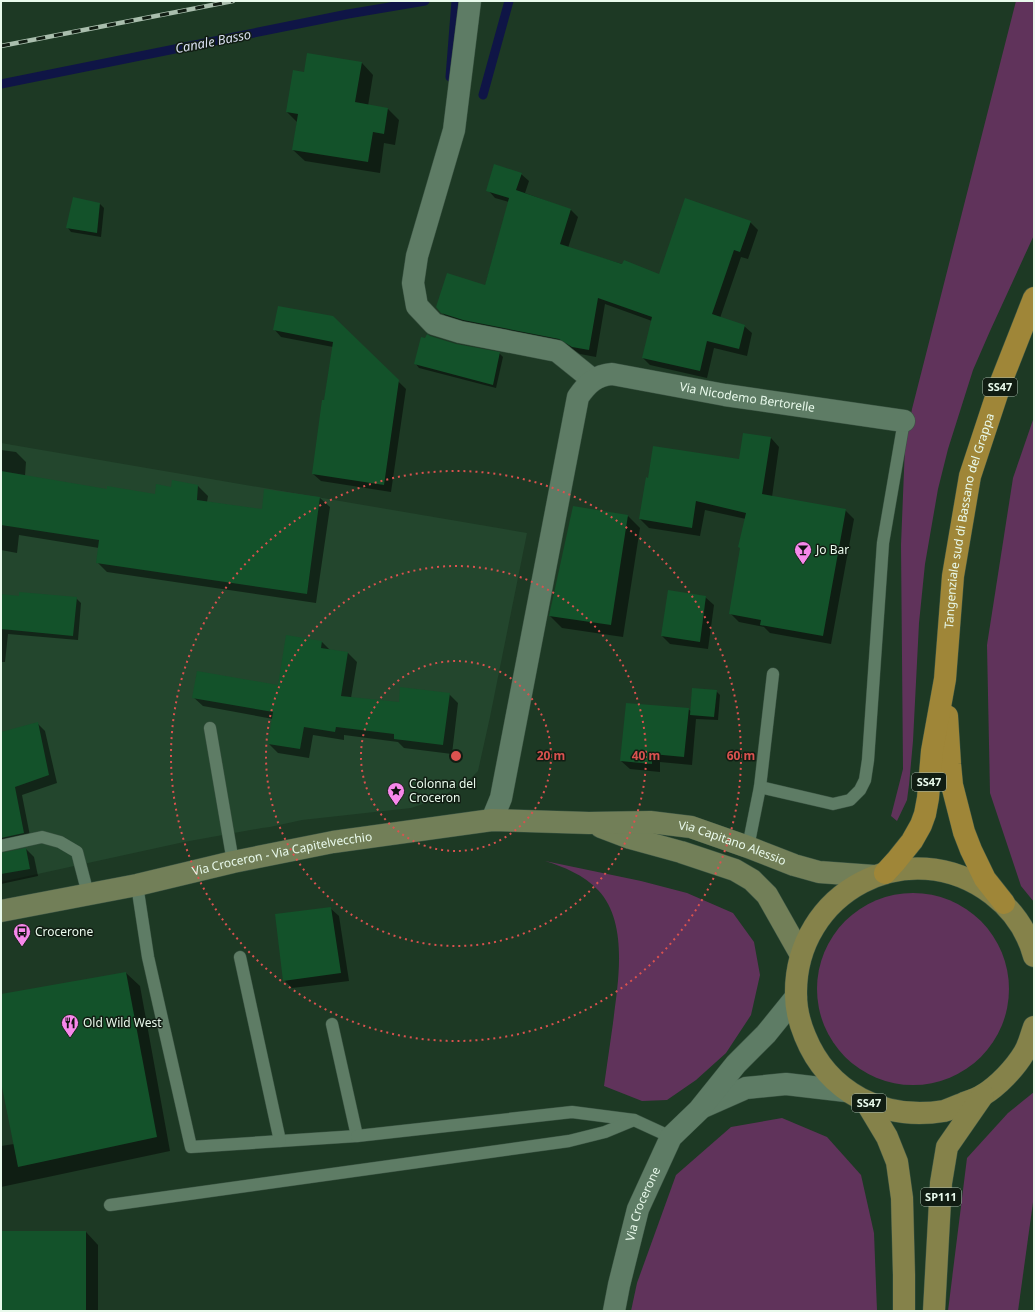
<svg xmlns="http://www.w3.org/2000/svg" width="1035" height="1312" viewBox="0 0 1035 1312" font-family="'Noto Sans',sans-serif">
  <rect width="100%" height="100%" fill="#1d3924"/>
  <polygon fill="#23462d" points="1,443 527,533 490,717 478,771 470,779 438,799 411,808 302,820 270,827 262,828 184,842 1,882"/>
  <g fill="#60335b">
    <polygon points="1016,1 1034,1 1034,235 990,331 973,370 948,449 938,489 925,564 919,623 913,741 909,785 907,800 897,821 891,816 903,769 901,545 905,446 912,409"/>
    <polygon points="1034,417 1034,902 1021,886 990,793 987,645 1013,478"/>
    <path d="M 545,861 L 641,881 L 687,893 L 733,913 L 754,942 L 760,975 L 751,1015 L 726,1053 L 696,1080 L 667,1100 L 642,1101 L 604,1086 C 607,1065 610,1044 613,1023 C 618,982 629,923 598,890 C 584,875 564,867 545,861 Z"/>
    <circle cx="913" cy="989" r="96"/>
    <polygon points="1034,1092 1034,1195 1018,1311 948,1311 967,1158 1008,1113"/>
    <polygon points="782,1118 827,1137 861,1175 874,1233 877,1311 631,1311 637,1283 676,1175 731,1127"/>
  </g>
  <g fill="#0007">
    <polygon points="362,63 373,75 368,106 388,109 399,120 395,145 384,143 380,173 305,161 293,150 297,122 287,112 305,73"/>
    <polygon points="521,174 529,181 525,193 571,210 578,217 568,248 659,275 750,222 758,230 748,259 741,257 720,318 744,326 752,333 747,356 714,348 707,378 650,365 643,358 652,321 605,304 596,357 580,354 568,346 449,320 437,307 485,286 509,202 495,198 488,190"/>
    <polygon points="100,204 104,208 101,237 71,232 68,228"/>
    <polygon points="332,317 406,389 391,492 321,481 313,474 333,347 281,337 274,329"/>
    <polygon points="456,345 499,353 503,357 496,388 419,368 416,364"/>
    <polygon points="771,438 779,447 772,497 845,510 854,519 831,644 770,633 764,627 739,622 730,613 746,519 705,510 700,536 649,528 640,519 740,461"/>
    <polygon points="1,450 16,452 26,462 25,476 108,490 156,495 171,488 198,486 208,496 207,502 263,510 265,490 320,498 330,507 316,603 107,572 97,562 99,548 19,535 17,553 1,550"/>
    <polygon points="628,516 640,528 623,637 562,628 550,616"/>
    <polygon points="705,597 714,605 708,649 670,644 662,636"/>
    <polygon points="76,598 81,603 78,640 8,634 5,662 1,662 1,604"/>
    <polygon points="287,636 322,642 330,650 348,653 357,662 351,698 399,703 449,694 458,703 452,754 404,748 398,742 344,735 344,740 313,735 309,758 278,753 269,744 273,719 203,706 193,697 279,686"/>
    <polygon points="716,691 720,695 718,720 696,719 692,765 660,762 660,772 630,769 621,761 688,709 692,712"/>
    <polygon points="37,723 45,731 57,783 22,795 31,841 4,849 1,853 1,733"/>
    <polygon points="26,849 34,857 38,876 1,884 1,854"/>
    <polygon points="330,908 339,916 349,981 292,988 284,980"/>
    <polygon points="126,973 140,986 170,1151 1,1187 1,1146 14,1144 1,1077 1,995"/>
    <polygon points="1,1232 86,1232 98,1245 98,1311 1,1311"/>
  </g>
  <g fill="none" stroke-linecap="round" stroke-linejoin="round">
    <g stroke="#0f1546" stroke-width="9">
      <polyline points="450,77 456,1"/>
      <polyline points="1,84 348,14 425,1"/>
      <polyline points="483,95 509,1"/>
    </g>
  </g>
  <g fill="#13522a">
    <polygon points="307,53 362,62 355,102 388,108 384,134 373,132 368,162 292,150 298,114 286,112 293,70 304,72"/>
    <polygon points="494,164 522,173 516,190 571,209 560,244 622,264 624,260 659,274 685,198 751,221 740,252 734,250 712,314 745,325 739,349 707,341 700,371 642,358 652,317 598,298 589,350 572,347 559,339 463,320 441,313 436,307 447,273 485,285 509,198 486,191"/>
    <polygon points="73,197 100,203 97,233 66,228"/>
    <polygon points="278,306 333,316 399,380 384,485 312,474 322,400 324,400 333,342 273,330"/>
    <polygon points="427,334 430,336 456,344 500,352 493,385 414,364 421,337 425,338"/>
    <polygon points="743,433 771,437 762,494 846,509 823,636 760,625 761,620 729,614 740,548 738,547 746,513 696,501 692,528 639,519 646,477 648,478 653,446 739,459"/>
    <polygon points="1,471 107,489 107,486 155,494 156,484 171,487 172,480 198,485 197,500 262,509 264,489 320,497 307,594 96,563 99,540 1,525"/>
    <polygon points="573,506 628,515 611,625 549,616"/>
    <polygon points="668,590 706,596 700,642 661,636"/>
    <polygon points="19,592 77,597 73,636 1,629 1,594 19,596"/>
    <polygon points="286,635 322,641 321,648 348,652 341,696 399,702 400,687 450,693 443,745 394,739 394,734 336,727 335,732 304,727 300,749 268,744 273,712 192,698 197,671 278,685"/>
    <polygon points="692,688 717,690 714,717 690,715"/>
    <polygon points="626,703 689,708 684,757 652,754 652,764 620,761"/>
    <polygon points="38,722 49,775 15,787 24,833 1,838 1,732"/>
    <polygon points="26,848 30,869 1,874 1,853"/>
    <polygon points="331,907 341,973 283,981 275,914"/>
    <polygon points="126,972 157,1137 18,1167 1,1082 1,994"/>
    <rect x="1" y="1231" width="85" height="80"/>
  </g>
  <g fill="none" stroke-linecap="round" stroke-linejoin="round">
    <defs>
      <g id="lane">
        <polyline points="210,728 233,862"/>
        <polyline points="760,787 833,804 850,800 860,790 865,780 868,760 883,543 904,421"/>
        <polyline points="1,846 42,837 60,842 77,852 88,894"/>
        <polyline points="748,847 760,787 773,674"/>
        <polyline points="137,885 148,957 191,1147 357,1136 332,1024"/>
        <polyline points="240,957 280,1141"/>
        <polyline points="357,1136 572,1112 634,1120 671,1137"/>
        <polyline points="110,1205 569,1141 605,1132 634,1120"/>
      </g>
      <g id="street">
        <polyline points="470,1 454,130 417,256 413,283 417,306 434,324 460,332 557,351 593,380"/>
        <path id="s1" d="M 492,820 L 501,798 L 578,397 C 587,384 596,375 612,374 L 725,395 L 904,421"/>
        <polyline points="703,1107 746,1088 786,1084 846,1091"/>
        <path id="s2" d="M 614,1311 L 619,1285 L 638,1209 L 671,1137 L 699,1110 L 736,1064 L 766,1034 L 796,997"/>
      </g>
      <g id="secondary">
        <polyline points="601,827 630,838 681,852 735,870 752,880 767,895 801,955"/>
        <path id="s3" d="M 1,911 L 137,885 L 233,862 L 333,842 L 492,820 L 589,823 L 650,822 L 691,827 L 748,847 L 794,865 L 819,872 L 874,876"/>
      </g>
      <g id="primary">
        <path d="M 1034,956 C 1027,930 1013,910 992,894 C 909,831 794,892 796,995 C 796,1009 800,1024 805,1036 C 828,1093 884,1121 944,1111 C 951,1109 957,1106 964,1103 C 970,1101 977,1099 983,1095 C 998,1086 1015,1068 1024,1053 C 1029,1045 1031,1035 1034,1027"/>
        <polyline points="866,1102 887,1137 897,1162 902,1198 904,1275 904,1311"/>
        <polyline points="934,1311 941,1183 947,1147 983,1095"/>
      </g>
      <g id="highway">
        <polyline points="947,716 950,764 952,785 964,832 971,850 985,879 1004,903"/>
        <path id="s4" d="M 885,873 L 896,861 L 912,841 L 921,825 L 925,814 L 928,798 L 932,751 L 945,679 L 953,576 L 970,476 L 1001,382 L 1034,298"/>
      </g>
    </defs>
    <use href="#lane" stroke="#3b5443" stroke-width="13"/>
    <use href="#street" stroke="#3b5443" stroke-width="23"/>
    <use href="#secondary" stroke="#3b5443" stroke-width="23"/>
    <use href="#primary" stroke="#3b5443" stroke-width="23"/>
    <use href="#highway" stroke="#3b5443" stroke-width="23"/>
    <use href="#lane" stroke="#5e7c65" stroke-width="12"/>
    <use href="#street" stroke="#5e7c65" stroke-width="22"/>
    <use href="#secondary" stroke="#727f58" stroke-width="22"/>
    <use href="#primary" stroke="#85824a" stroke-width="22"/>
    <use href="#highway" stroke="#9f8638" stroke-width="22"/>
    <defs>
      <polyline id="rail" points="1,46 233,1"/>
    </defs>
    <use href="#rail" stroke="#a9bead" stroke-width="4.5"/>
    <use href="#rail" stroke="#111d13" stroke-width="3" stroke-dasharray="9" stroke-linecap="butt"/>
  </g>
  <g fill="none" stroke="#da524f" stroke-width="2" stroke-dasharray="2 4">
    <circle cx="456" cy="756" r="95"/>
    <circle cx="456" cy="756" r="190"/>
    <circle cx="456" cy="756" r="285"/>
  </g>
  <defs>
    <symbol id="bar-pin" viewBox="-11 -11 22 30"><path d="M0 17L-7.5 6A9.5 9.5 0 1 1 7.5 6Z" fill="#f788eb" stroke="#111d13"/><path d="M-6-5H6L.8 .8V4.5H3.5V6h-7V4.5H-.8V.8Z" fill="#111"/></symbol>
    <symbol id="sight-pin" viewBox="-11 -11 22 30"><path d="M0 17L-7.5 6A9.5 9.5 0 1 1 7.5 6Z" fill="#f788eb" stroke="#111d13"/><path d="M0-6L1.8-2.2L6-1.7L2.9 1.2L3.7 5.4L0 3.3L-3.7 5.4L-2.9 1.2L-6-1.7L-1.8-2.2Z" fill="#111"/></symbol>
    <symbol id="bus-pin" viewBox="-11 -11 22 30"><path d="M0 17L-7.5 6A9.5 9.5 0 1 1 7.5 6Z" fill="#f788eb" stroke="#111d13"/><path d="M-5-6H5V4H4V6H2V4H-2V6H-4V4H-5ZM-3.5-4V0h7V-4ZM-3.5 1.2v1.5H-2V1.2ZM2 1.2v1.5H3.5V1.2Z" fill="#111"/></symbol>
    <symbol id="restaurant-pin" viewBox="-11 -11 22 30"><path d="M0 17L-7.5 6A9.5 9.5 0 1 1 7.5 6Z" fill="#f788eb" stroke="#111d13"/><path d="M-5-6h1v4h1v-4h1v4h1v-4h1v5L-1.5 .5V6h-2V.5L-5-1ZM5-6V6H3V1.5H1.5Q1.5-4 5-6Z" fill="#111"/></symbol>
  </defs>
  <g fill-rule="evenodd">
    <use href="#bar-pin" x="793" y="540" width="20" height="27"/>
    <use href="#sight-pin" x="386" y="781" width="20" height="27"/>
    <use href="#bus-pin" x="12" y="922" width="20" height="27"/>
    <use href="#restaurant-pin" x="60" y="1013" width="20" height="27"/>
  </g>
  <g text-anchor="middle" stroke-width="3" stroke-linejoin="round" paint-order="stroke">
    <g fill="#111d13" stroke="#a8b8ab" stroke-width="1">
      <rect x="983" y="378" width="34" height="18" rx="3"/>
      <rect x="912" y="773" width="34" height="18" rx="3"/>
      <rect x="852" y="1094" width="34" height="18" rx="3"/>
      <rect x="921" y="1188" width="40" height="18" rx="3"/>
    </g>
    <g font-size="11" font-weight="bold" fill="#e9faec">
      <text x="1000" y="391">SS47</text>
      <text x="929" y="786">SS47</text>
      <text x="869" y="1107">SS47</text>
      <text x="941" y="1201">SP111</text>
    </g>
    <g font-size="12" fill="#e9faec" stroke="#111d13">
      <text dy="4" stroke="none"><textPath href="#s1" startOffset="612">Via Nicodemo Bertorelle</textPath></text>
      <text dy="4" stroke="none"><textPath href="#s4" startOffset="369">Tangenziale sud di Bassano del Grappa</textPath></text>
      <text dy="4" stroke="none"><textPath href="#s3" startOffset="743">Via Capitano Alessio</textPath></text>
      <text dy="4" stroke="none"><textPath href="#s3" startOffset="287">Via Croceron - Via Capitelvecchio</textPath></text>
      <text dy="4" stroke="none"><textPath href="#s2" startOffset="111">Via Crocerone</textPath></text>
    </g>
    <g font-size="12" fill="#e9faec" stroke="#111d13" text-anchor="start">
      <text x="816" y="554">Jo Bar</text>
      <text x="409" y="788">Colonna del<tspan x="409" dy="14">Croceron</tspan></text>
      <text x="35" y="936">Crocerone</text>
      <text x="83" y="1027">Old Wild West</text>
    </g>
    <g font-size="13" font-style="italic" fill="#d9dff0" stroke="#111d13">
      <text transform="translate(213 41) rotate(-11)" y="5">Canale Basso</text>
    </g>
  </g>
  <circle cx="456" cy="756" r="6" fill="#da524f" stroke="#111d13" stroke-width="2"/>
  <g font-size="12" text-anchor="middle" font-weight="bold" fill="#da524f" stroke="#111d13" stroke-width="3" stroke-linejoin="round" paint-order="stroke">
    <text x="551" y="760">20 m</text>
    <text x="646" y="760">40 m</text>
    <text x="741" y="760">60 m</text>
  </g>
  <rect width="1035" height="1312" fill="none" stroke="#e9faec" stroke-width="4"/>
</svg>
